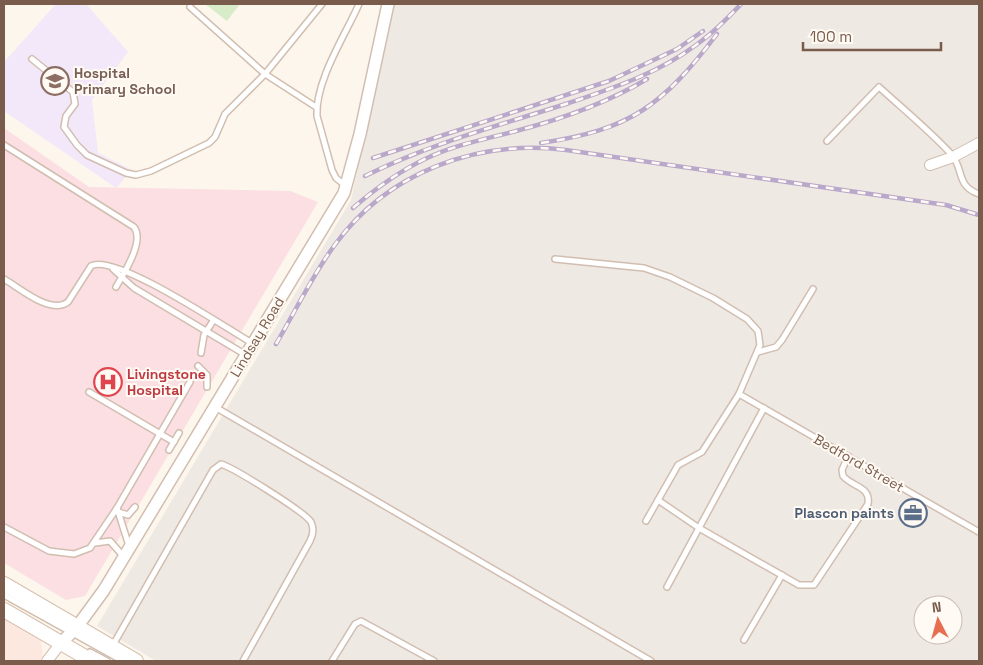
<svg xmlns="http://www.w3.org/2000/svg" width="983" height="665" viewBox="0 0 983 665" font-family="'Space Grotesk',sans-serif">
  <rect width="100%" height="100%" fill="#fdf6ec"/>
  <polygon fill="#fde8e0" points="4,617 40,638 43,653 40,661 4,661"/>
  <path fill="#efe9e4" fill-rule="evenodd" d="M 394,4 L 979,4 L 979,661 L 156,661 L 97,626 L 351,200 ZM 923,605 L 953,605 L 953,635 L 923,635 Z"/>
  <polygon fill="#f3e8fa" points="56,4 86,4 128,52 92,100 98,153 132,170 116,188 4,111 4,62"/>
  <polygon fill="#fbdfe3" points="4,128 89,187 290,191 318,202 85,596 66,600 4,563"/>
  <polygon fill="#d8ecc9" points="205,4 240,4 227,21"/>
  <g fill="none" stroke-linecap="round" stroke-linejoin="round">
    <defs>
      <g id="service">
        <polyline points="32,59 73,92 75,104 66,116 64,127 77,145 87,155 126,173 136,175 151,171 209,143 215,137 225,114 265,74 190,7"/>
        <polyline points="316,107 265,74 322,4"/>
        <path d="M 827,141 L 879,87 C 903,109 930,131 952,155 C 964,170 956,186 979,194"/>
        <path d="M 4,145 L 134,227 C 145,241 124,273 116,287"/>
        <path d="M 346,186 L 336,178 L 332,170 L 317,116 C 315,81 345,36 359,4"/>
        <polyline points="555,259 644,268 670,277 713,298 747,319 758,331 760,345 739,394 702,452 678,465 646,521"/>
        <polyline points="113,269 134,288 246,355"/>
        <path d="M 4,279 C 20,288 50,315 68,302 L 91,266 C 114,252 227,329 252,343"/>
        <polyline points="758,352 776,347 782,340 813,289"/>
        <polyline points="201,353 204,335 213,321"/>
        <polyline points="198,366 207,375 207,387"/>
        <polyline points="89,392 174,442"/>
        <polyline points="739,394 979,532"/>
        <polyline points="215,407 651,661"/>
        <polyline points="169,450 179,433"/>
        <path d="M 658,500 L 699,528 L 799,585 L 814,585 L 868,504 C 871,486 852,487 843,476 L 842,470 L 848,456"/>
        <polyline points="117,508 129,546"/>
        <polyline points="118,512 128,515 135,507"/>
        <polyline points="4,527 49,551 74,554 90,548 117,508 190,382"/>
        <polyline points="95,543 110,541 124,557"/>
        <polyline points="667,587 764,408"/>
        <polyline points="4,595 123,661"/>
        <polyline points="744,640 782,575"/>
        <path d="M 113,645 L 213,470 L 221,464 C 234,468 305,512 311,522 C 314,528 313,535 310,541 L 243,661"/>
        <polyline points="90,652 107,661"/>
        <polyline points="332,661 355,624 361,621 434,661"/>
      </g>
      <g id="minor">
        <polyline points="930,165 953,157 979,143"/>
        <polyline points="47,661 61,643"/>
      </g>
      <polyline id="tertiary" points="61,643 77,627 104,590 344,193 360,134 388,4"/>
      <g id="secondary">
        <polyline points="4,584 136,661"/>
        <polyline points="4,610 92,661"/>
      </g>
    </defs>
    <use href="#service" stroke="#d1beb0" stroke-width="8"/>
    <use href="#minor" stroke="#d1beb0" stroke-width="12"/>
    <use href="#tertiary" stroke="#d1beb0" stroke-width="14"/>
    <use href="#secondary" stroke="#d6c0b0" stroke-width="16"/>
    <use href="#service" stroke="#fff" stroke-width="5"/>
    <use href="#minor" stroke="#fff" stroke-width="10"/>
    <use href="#tertiary" stroke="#fff" stroke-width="11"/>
    <use href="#secondary" stroke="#fff" stroke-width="14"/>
    <defs>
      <g id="rail">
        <path d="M 541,143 C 631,130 663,105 717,34"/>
        <polyline points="373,158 609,81 677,49 703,31"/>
        <path d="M 365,176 C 429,144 500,125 569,103 C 613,88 659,73 696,45 C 713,33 727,19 741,4"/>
        <path d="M 353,208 C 375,189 398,172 425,159 C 454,145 486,139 516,131 C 562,119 607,103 647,79"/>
        <path d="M 276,344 C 295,312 312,276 334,246 C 387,172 477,139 566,150 L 946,205 L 979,215"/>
      </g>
    </defs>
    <use href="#rail" stroke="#b9a8c9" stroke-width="4.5"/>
    <use href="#rail" stroke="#fffaf3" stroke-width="2.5" stroke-dasharray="8" stroke-linecap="butt"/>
  </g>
  <defs>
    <symbol id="school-ring" viewBox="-11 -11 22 22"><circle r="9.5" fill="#fffaf3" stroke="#8d6e63" stroke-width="1.5"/><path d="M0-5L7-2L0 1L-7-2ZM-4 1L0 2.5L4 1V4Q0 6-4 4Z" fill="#8d6e63"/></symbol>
    <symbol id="hospital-ring" viewBox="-11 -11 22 22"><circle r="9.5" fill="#fffaf3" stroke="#e0444e" stroke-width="1.5"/><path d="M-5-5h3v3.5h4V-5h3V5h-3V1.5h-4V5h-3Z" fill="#e0444e"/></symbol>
    <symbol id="office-ring" viewBox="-11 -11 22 22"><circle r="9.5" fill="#fffaf3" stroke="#5c6f8a" stroke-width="1.5"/><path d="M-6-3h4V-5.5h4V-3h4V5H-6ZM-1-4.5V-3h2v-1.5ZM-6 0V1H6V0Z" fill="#5c6f8a"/></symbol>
  </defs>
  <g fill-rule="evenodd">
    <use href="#school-ring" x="39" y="65" width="32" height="32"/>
    <use href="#hospital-ring" x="92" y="366" width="32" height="32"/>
    <use href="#office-ring" x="897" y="497" width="32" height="32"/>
  </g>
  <g text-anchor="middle" stroke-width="4" stroke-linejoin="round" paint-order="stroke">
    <g font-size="14" font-weight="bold" fill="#785e54" stroke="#fffaf3" text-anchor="start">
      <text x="74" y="78">Hospital<tspan x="74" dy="16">Primary School</tspan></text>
    </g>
    <g font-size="14" fill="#7a5c4d" stroke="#fffaf3">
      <text transform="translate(257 337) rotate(-59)" y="5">Lindsay Road</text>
      <text transform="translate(859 463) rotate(30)" y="5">Bedford Street</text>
    </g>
    <g font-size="14" font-weight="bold" fill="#be3a42" stroke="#fffaf3" text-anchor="start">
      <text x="127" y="379">Livingstone<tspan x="127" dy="16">Hospital</tspan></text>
    </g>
    <g font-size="14" font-weight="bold" fill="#4e5e75" stroke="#fffaf3" text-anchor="end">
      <text x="894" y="518">Plascon paints</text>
    </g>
  </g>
  <rect width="983" height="665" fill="none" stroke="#7a5c4d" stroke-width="10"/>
  <g transform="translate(938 620) rotate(354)"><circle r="24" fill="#fffaf3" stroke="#cabbb1"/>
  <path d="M0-4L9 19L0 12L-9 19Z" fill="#e76f51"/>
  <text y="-8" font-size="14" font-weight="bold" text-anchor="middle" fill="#7a5c4d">N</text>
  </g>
  <path d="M803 42v8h138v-8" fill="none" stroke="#7a5c4d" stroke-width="2.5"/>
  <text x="810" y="42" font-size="15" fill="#7a5c4d" stroke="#fffaf3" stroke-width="4" paint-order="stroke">100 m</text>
</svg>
